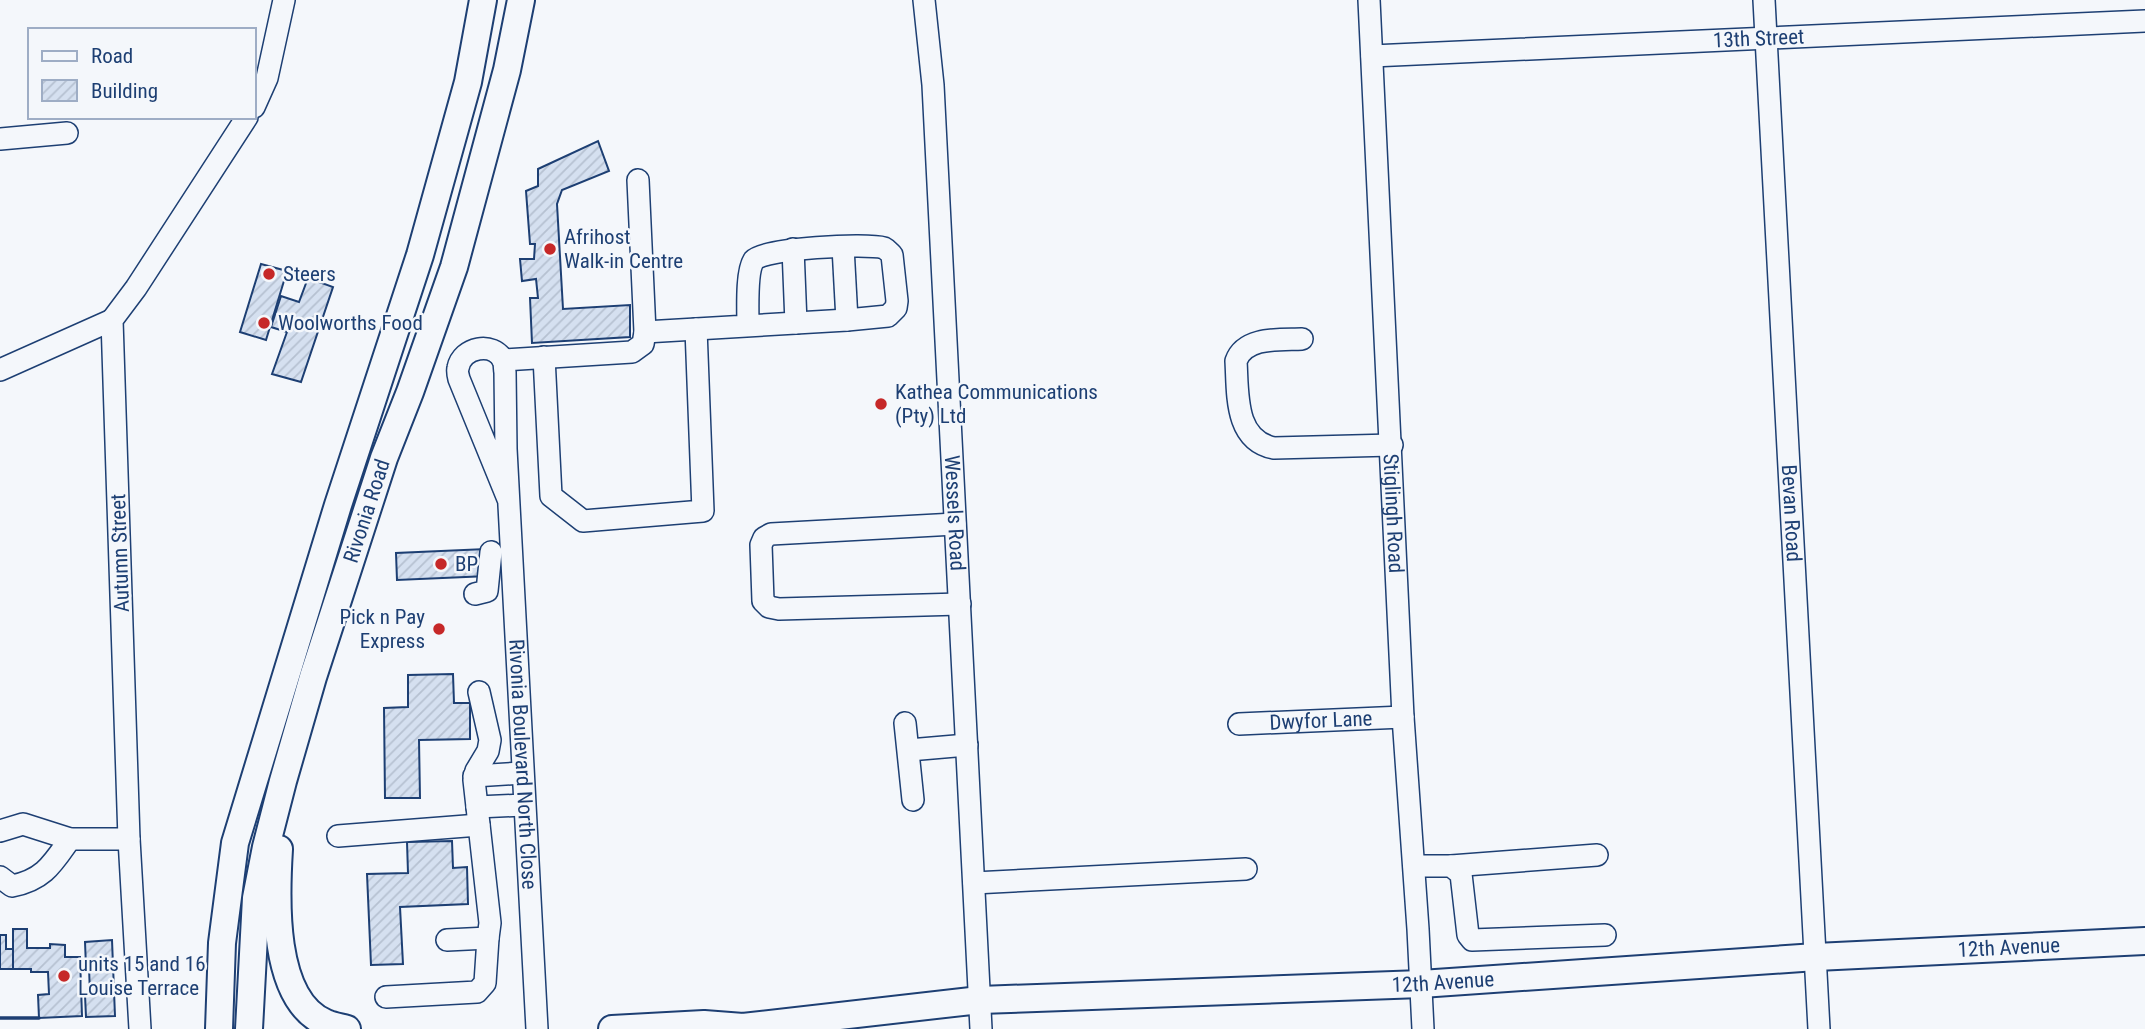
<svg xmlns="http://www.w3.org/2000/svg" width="2145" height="1029" viewBox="0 0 2145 1029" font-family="'Roboto Condensed',sans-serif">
  <defs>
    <pattern id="building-hatch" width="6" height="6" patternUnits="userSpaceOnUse" patternTransform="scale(1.75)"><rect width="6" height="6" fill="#d5e0f0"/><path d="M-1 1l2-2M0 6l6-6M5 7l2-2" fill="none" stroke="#b6c1d1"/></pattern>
  </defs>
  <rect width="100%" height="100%" fill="#f4f7fb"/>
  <g fill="url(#building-hatch)" stroke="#1d3f73" stroke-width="2">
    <polygon points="598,141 609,171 562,190 557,204 563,309 630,305 630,337 532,343 530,298 538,298 536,279 522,281 520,259 534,259 535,244 530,244 526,191 538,186 538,169"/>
    <polygon points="261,264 287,271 266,340 240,332"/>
    <polygon points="308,278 333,287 301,382 272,374 287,332 271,327 281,296 299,302"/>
    <polygon points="486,549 488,576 397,580 396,553"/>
    <polygon points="453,674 454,703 470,703 470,739 419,740 420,798 385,798 384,708 408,707 408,675"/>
    <polygon points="452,841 453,868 467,867 468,904 400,907 403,964 371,965 367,874 408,873 407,842"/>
    <polygon points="13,929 27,929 27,948 50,948 50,944 65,945 65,957 80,957 82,1016 39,1018 38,995 49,994 48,972 31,972 31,969 13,969"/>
    <polygon points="0,935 6,935 6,949 13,949 13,969 0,969"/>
    <polygon points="112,940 115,1016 86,1017 85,995 90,995 89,967 86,967 85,942"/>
  </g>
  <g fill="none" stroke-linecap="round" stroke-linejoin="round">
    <defs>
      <g id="minor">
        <path id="s1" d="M 924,0 L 933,85 L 981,1029"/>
        <path id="s2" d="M 1369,0 L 1403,717 L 1418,929 L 1423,1029"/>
        <path id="s3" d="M 1764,0 L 1819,1029"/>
        <path id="s4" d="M 1372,56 L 2145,21"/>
        <polyline points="254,107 267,78 284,0"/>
        <polyline points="0,139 67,133"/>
        <polyline points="843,247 847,320"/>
        <polyline points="793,249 796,323"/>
        <path d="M 645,332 L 847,320 L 888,316 L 896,308 L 897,301 L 892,255 C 889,252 888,250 884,248 C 867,243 764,248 754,260 C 746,271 748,311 748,326"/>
        <path d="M 1302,339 C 1281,340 1245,336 1236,361 C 1238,393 1234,440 1274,448 L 1392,445"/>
        <polyline points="544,357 551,496 583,521 703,511 696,329"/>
        <polyline points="503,360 632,352 643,344 645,332 638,180"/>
        <polyline points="0,370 112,320"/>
        <path id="s5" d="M 508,499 L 459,379 C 458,375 457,371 458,368 C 462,347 493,341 503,360 C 505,364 504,368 505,372 L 506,449 L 537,1029"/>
        <polyline points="955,524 771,534 764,538 761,545 763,601 769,607 779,609 960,604"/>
        <polyline points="475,594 487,591 491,552"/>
        <polyline points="905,723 913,800"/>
        <path id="s6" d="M 1239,724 L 1403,717"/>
        <polyline points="909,750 967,745"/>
        <polyline points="474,776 522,773"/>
        <polyline points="477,807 524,805"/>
        <polyline points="0,831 23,824 70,839 129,839"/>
        <polyline points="338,836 479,825"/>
        <polyline points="1414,866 1451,866 1461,874 1468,935 1472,940 1605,935"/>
        <polyline points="1451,866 1597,855"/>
        <path d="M 0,877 L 12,886 C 44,880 53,863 70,839"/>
        <polyline points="974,883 1246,869"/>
        <polyline points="447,940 488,938 490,923 474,780 476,771 488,751 490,740 479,692"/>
        <polyline points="386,997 477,992 485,983 488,938"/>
        <polyline points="140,1029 129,839 112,320 136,288 247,117"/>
      </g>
      <g id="major">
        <path d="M 279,849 C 276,897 271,1000 326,1023 C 332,1026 340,1027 347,1029"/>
        <polyline points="219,1029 222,943 235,843 338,505 420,255 468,82 483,0"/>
        <path id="s7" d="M 249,1029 L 256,898 L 266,847 L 283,781 L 313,677 L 384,458 L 410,392 L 454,267 L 507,70 L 521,0"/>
        <path id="s8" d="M 612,1029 L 704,1024 L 743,1027 L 980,1000 L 1421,984 L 1816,957 L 2145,941"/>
      </g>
    </defs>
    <use href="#minor" stroke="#1d3f73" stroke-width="24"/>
    <use href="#major" stroke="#1d3f73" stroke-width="30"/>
    <use href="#minor" stroke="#f4f7fb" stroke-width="21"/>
    <use href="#major" stroke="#f4f7fb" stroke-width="26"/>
    <polyline stroke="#1d3f73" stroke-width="3.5" points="0,1018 39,1018"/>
  </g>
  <g fill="#c62828" stroke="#f4f7fb" stroke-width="2.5">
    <circle cx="550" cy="249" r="7"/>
    <circle cx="269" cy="274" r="7"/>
    <circle cx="264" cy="323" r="7"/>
    <circle cx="881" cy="404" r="7"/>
    <circle cx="441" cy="564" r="7"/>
    <circle cx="439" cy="629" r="7"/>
    <circle cx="64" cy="976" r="7"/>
  </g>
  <g text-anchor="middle" stroke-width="5" stroke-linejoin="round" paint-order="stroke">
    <g font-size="21" fill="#1d3f73" stroke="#f4f7fb">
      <text dy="7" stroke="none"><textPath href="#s4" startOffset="387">13th Street</textPath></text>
      <text dy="7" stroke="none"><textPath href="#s7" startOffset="534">Rivonia Road</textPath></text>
      <text dy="7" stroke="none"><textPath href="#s1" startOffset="514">Wessels Road</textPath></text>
      <text dy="7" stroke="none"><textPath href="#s2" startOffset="514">Stiglingh Road</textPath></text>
      <text dy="7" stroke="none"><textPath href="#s3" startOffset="514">Bevan Road</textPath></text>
      <text transform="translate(120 553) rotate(-92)" y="7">Autumn Street</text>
      <text dy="7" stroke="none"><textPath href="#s6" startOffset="82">Dwyfor Lane</textPath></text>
      <text dy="7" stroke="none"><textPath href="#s5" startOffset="604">Rivonia Boulevard North Close</textPath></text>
      <text dy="7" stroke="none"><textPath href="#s8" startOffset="1400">12th Avenue</textPath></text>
      <text dy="7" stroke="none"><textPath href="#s8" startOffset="833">12th Avenue</textPath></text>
    </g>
    <g font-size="21" fill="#1d3f73" stroke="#f4f7fb" text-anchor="start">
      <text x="564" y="244">Afrihost<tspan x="564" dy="24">Walk-in Centre</tspan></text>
      <text x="283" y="281">Steers</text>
      <text x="278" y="330">Woolworths Food</text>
      <text x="895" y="399">Kathea Communications<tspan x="895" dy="24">(Pty) Ltd</tspan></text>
      <text x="455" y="571">BP</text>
      <text x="425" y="624" text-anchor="end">Pick n Pay<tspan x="425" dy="24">Express</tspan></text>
      <text x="78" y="971">units 15 and 16<tspan x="78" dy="24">Louise Terrace</tspan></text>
    </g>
  </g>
  <rect x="28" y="28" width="228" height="91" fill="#f4f7fb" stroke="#9eadc5" stroke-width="2"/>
  <rect x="42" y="51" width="35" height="10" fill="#f4f7fb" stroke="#9eadc5" stroke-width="2"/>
  <text x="91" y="63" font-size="21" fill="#1d3f73">Road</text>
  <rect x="42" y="80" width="35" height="21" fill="url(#building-hatch)" stroke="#9eadc5" stroke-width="2"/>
  <text x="91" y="98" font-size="21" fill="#1d3f73">Building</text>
</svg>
